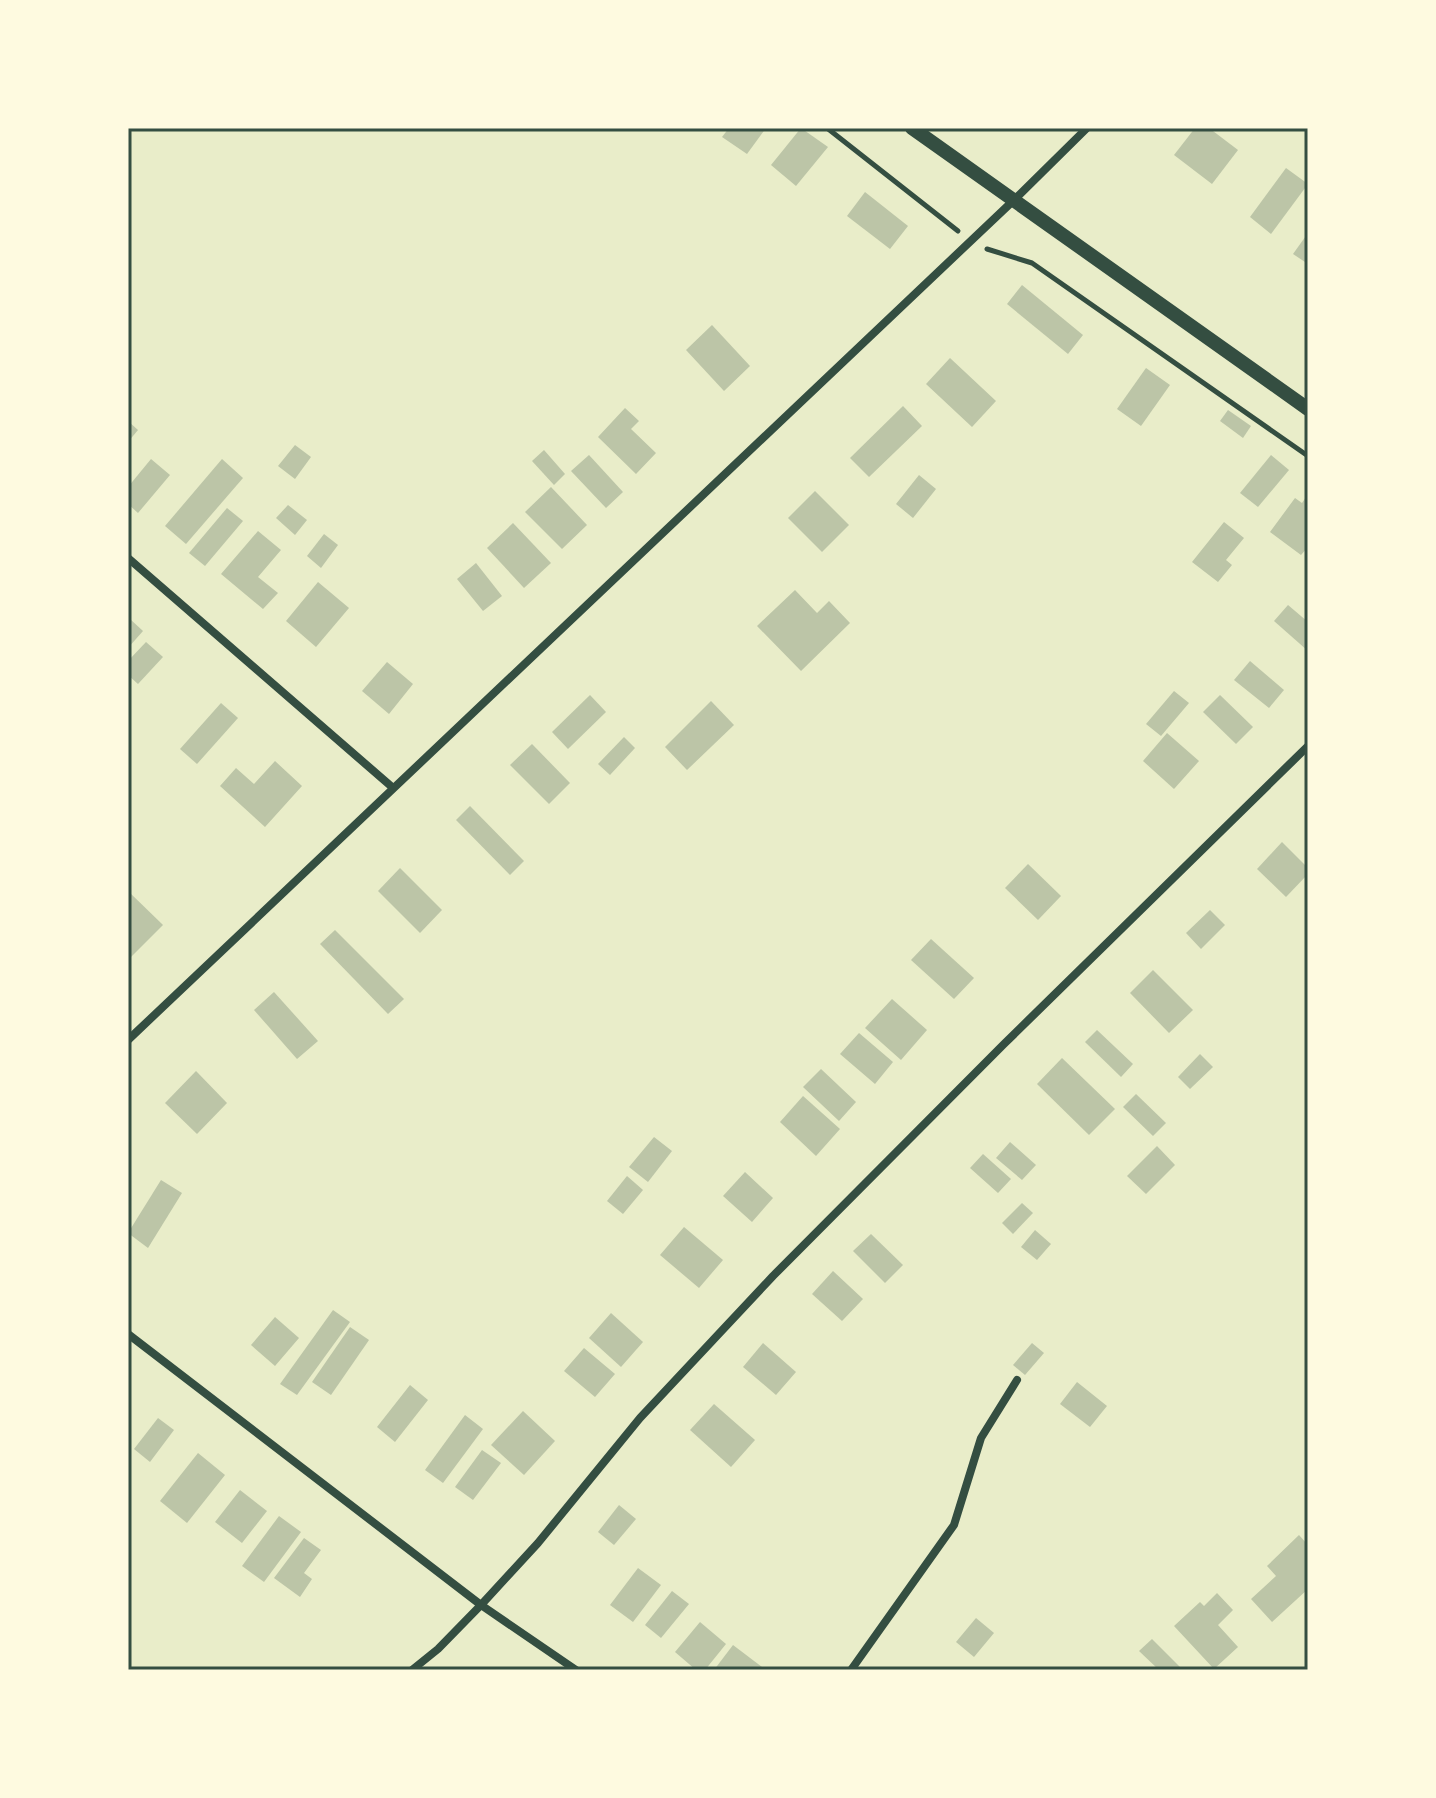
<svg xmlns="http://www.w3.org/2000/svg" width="1436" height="1798" viewBox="0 0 1436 1798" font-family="Helvetica,sans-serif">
  <rect width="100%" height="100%" fill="#e9edc9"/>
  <g fill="#bcc5a7">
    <polygon points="729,128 766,128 747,154 722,137"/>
    <polygon points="801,128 828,147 796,186 771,165"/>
    <polygon points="1195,128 1209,128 1238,150 1212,184 1174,155"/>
    <polygon points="1286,168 1308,184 1271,234 1250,217"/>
    <polygon points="865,192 908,226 890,249 847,216"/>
    <polygon points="1308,233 1308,264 1293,254"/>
    <polygon points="1022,285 1083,335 1068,354 1007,304"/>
    <polygon points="712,325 750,366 724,391 686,350"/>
    <polygon points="950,358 996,401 972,427 926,384"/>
    <polygon points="1146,368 1170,385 1141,426 1117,409"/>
    <polygon points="903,406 922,426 869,477 850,458"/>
    <polygon points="625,408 639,421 631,429 656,453 636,474 598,437"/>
    <polygon points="1228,410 1251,426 1243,438 1220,421"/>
    <polygon points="128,421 138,430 128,442"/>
    <polygon points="295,445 311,457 295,479 278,466"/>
    <polygon points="544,450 565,474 554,485 532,461"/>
    <polygon points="589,455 623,492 606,508 571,471"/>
    <polygon points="1271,455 1289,470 1258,507 1240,493"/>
    <polygon points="151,459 170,475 138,513 128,504 128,487"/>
    <polygon points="222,459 243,478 186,544 165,526"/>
    <polygon points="919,475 936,489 913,518 896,504"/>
    <polygon points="551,487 587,525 562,549 525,512"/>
    <polygon points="815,491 849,525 822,552 788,518"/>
    <polygon points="1308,494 1308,547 1301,555 1270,532 1295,498 1302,503"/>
    <polygon points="288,505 307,520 295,535 276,518"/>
    <polygon points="227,508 243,521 205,566 189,553"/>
    <polygon points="1224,522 1244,538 1226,560 1232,565 1218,582 1192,562"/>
    <polygon points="513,523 551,563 524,588 487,548"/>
    <polygon points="258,531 281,550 258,577 278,593 263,609 221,574"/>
    <polygon points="324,534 338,545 321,568 307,556"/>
    <polygon points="476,563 502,596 483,611 457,579"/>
    <polygon points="318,582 349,608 316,647 286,621"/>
    <polygon points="795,590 817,613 829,601 850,623 801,671 757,626"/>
    <polygon points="1288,605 1308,622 1308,651 1274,621"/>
    <polygon points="130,619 143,631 128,648 128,621"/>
    <polygon points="146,642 163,657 138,684 128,675 128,661"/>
    <polygon points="1250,661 1284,690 1269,708 1234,680"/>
    <polygon points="387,662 413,684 389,714 362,691"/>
    <polygon points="1174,691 1189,703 1161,736 1146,724"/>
    <polygon points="590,695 606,712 568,749 552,732"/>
    <polygon points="1220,695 1253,727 1236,744 1203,712"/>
    <polygon points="711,701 734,725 687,770 665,747"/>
    <polygon points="221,703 238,718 197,764 180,749"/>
    <polygon points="1167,733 1199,761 1174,789 1143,761"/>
    <polygon points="624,737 635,748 610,775 598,764"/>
    <polygon points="532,744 570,783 549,804 510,765"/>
    <polygon points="275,761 302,786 265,827 220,786 236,768 254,784"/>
    <polygon points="470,806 524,861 510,875 456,820"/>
    <polygon points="1282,842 1308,868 1308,874 1286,897 1257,869"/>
    <polygon points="1028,864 1061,896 1038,920 1005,888"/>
    <polygon points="400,868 442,910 420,933 378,891"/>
    <polygon points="128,891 163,925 128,960"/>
    <polygon points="1210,910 1225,925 1201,949 1186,933"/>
    <polygon points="335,930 404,999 388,1014 320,944"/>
    <polygon points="931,939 974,978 954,999 911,960"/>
    <polygon points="1153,970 1193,1010 1169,1033 1130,993"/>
    <polygon points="274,992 318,1041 297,1059 254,1010"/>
    <polygon points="892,999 927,1030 901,1060 865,1028"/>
    <polygon points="1097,1030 1133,1064 1121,1077 1085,1042"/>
    <polygon points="859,1033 893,1062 875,1084 840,1054"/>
    <polygon points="1200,1054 1213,1067 1190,1089 1178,1077"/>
    <polygon points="1062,1058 1115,1109 1089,1135 1037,1084"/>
    <polygon points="821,1069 856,1102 839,1121 803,1087"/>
    <polygon points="196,1071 227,1103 197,1134 165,1103"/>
    <polygon points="1136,1094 1166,1123 1153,1136 1123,1107"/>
    <polygon points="803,1096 840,1129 816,1156 780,1122"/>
    <polygon points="654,1137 672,1151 648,1182 629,1167"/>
    <polygon points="1010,1142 1036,1165 1022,1180 996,1158"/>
    <polygon points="1157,1146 1175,1165 1146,1194 1127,1176"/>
    <polygon points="983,1154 1011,1179 998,1193 970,1168"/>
    <polygon points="745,1172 773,1198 752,1222 723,1196"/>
    <polygon points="627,1176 643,1190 623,1214 607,1201"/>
    <polygon points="161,1180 182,1193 148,1248 128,1233"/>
    <polygon points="1022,1203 1033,1213 1013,1234 1002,1223"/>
    <polygon points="684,1227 723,1260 699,1288 660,1255"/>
    <polygon points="1035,1230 1051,1244 1037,1260 1021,1247"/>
    <polygon points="871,1234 903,1265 885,1283 853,1251"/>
    <polygon points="833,1271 863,1299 842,1321 812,1294"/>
    <polygon points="333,1310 350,1322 297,1395 280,1384"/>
    <polygon points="611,1313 643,1342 621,1367 589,1338"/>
    <polygon points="275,1317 299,1338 275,1366 251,1345"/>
    <polygon points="350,1327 369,1340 331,1395 312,1382"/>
    <polygon points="763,1343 796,1372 776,1395 743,1367"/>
    <polygon points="1032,1343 1044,1353 1025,1375 1013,1365"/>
    <polygon points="584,1348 615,1374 595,1397 564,1371"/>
    <polygon points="1077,1382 1107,1406 1090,1427 1060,1404"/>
    <polygon points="410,1385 428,1400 395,1442 377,1427"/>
    <polygon points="714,1404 755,1440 731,1467 690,1430"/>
    <polygon points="523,1411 555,1441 524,1475 491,1445"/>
    <polygon points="465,1415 483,1429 443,1483 425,1470"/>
    <polygon points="158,1418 174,1430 150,1462 134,1449"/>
    <polygon points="482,1450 501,1463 473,1500 455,1487"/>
    <polygon points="198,1453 225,1475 187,1523 160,1501"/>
    <polygon points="240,1490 267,1511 242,1543 215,1522"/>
    <polygon points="619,1505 636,1519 614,1545 598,1532"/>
    <polygon points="279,1516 301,1532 264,1582 242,1566"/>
    <polygon points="1299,1535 1308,1545 1308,1589 1272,1622 1251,1599 1276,1576 1267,1566"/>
    <polygon points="304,1538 321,1550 304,1573 312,1579 300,1597 274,1578"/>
    <polygon points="638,1568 661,1585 633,1622 610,1605"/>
    <polygon points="672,1591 689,1604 661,1638 645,1625"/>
    <polygon points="1217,1593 1233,1610 1218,1625 1238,1647 1214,1669 1174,1626 1200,1602 1204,1606"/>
    <polygon points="976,1618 994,1633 974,1657 956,1642"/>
    <polygon points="700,1622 726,1644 705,1670 696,1670 675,1652"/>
    <polygon points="1152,1639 1183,1670 1159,1670 1139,1651"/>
    <polygon points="733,1645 762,1667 759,1670 714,1670"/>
  </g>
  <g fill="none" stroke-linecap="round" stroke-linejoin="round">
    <g stroke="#344e41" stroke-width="5">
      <polyline points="827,128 958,231"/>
      <polyline points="987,249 1032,263 1308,456"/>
    </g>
    <g stroke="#344e41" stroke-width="8">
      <polyline points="128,558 392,787"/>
      <polyline points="128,1040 1014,200 1087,128"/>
      <polyline points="128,1334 481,1605 576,1670"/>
      <polyline points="412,1670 438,1649 481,1605 538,1543 640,1418 773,1276 1004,1044 1308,746"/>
      <polyline points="851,1670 954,1525 981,1438 1017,1380"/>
    </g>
    <polyline stroke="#344e41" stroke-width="14" points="912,128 1308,409"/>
  </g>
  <rect width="1436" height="1798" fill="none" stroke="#fefae0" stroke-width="260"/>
  <rect x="130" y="130" width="1176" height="1538" fill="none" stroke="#344e41" stroke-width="3"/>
</svg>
